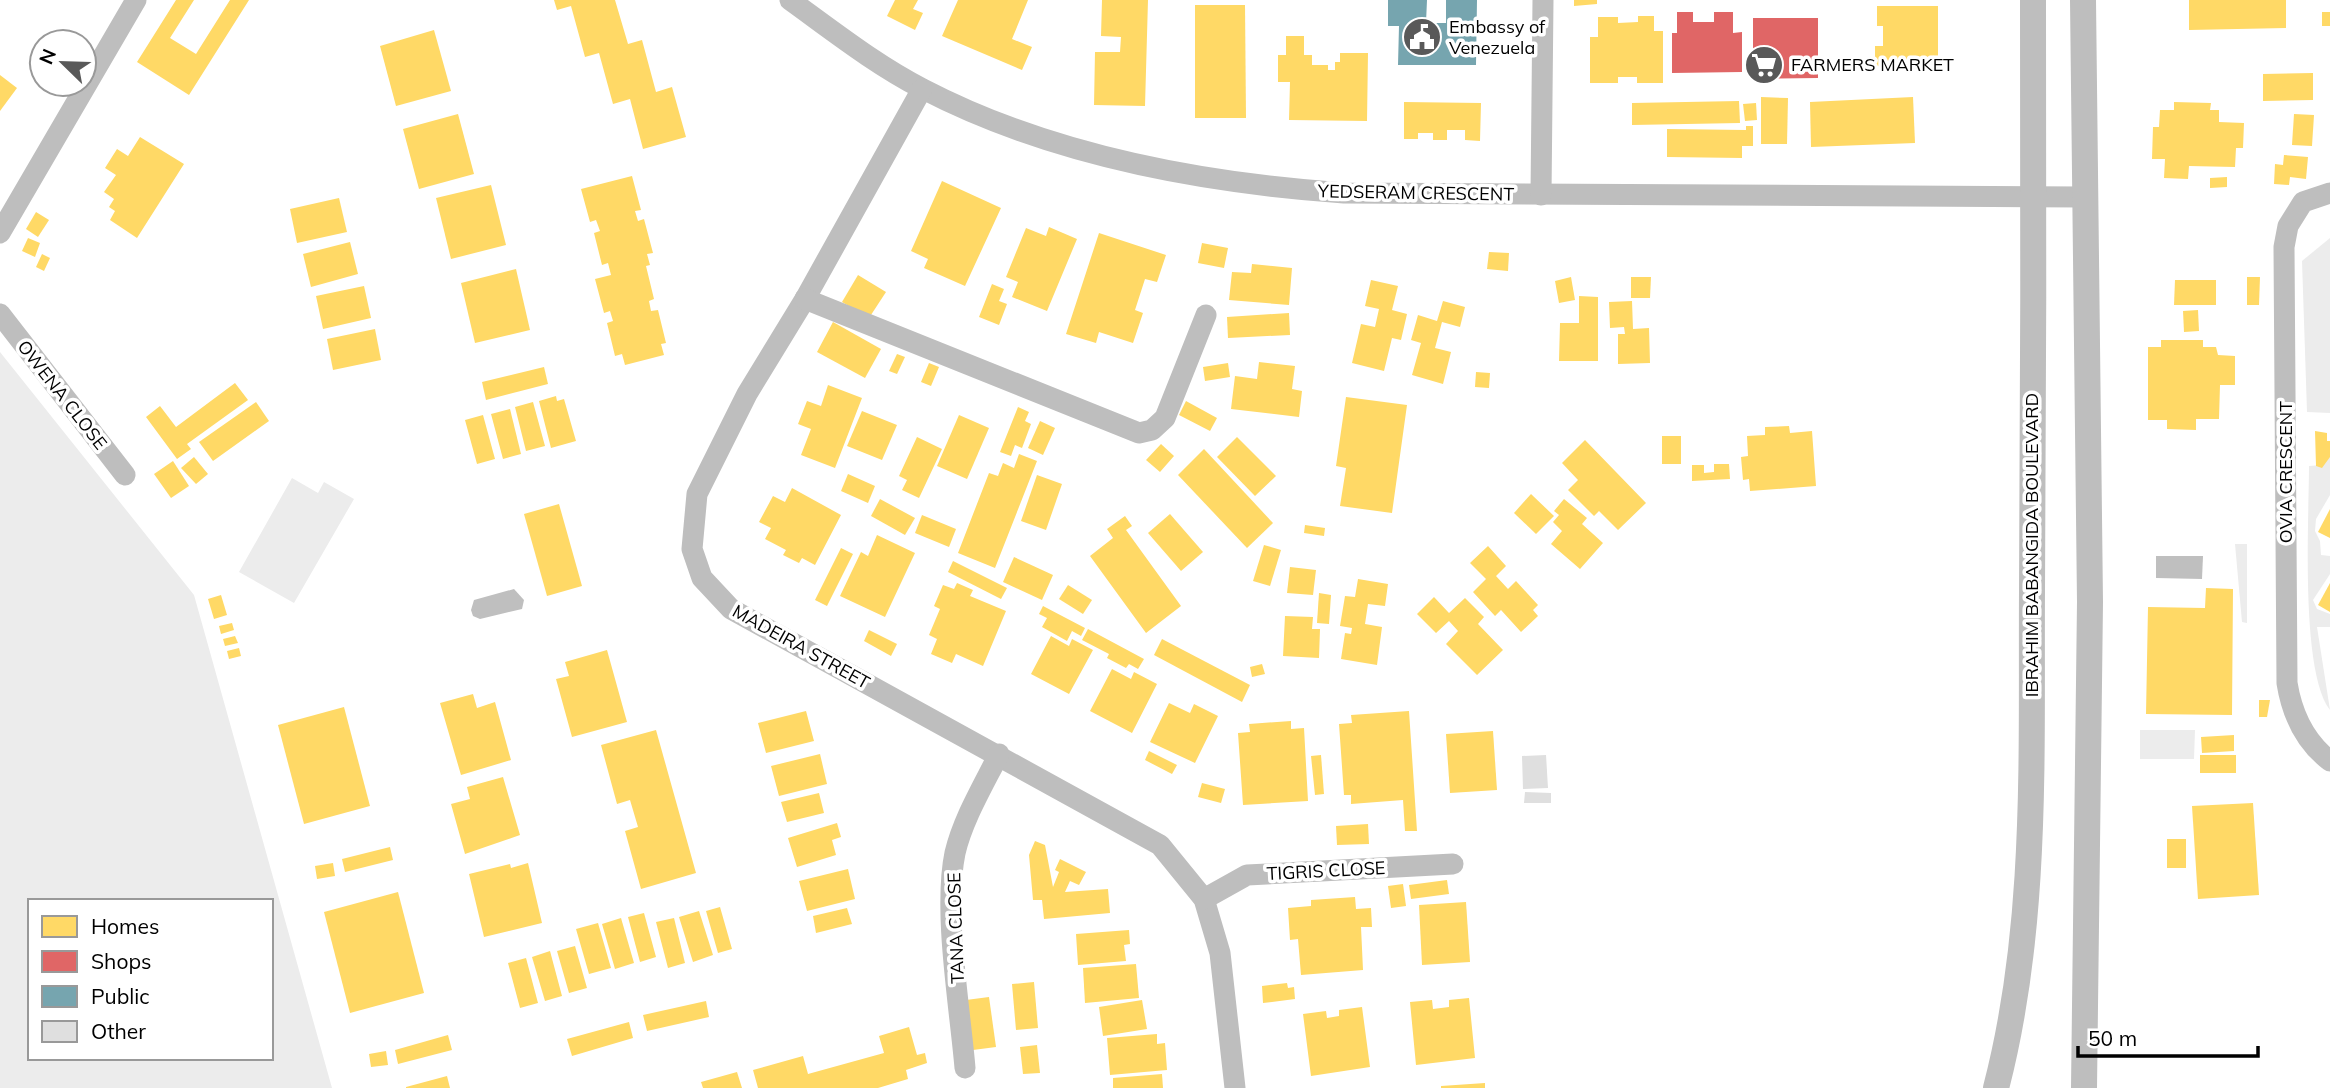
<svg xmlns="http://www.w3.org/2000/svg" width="2330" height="1088" viewBox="0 0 2330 1088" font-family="Mulish,sans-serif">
  <rect width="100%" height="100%" fill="#fff"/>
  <g fill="#ececec" fill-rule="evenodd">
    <polygon points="2330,238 2330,413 2307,412 2302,261"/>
    <path d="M 0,352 L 194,595 L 332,1088 L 0,1088 ZM 30,901 L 271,901 L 271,1058 L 30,1058 Z"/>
    <path d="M 2330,453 L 2330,495 L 2316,519 L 2315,531 L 2320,541 L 2321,555 L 2330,556 L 2330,574 L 2313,600 L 2317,609 L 2330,614 L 2330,627 L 2317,627 L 2330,710 C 2300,671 2309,519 2309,466 L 2322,465 Z"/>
    <polygon points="292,478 318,493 324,482 354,499 294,603 239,572"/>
    <polygon points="2235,544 2247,544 2247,623 2242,622"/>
    <polygon points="2140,730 2195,730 2194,759 2140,759"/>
  </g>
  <g fill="#bfbfbf">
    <polygon points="2156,556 2203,556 2202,579 2156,578"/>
    <polygon points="514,589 524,600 522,609 480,619 473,616 471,610 474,600"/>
  </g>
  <g fill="#ffd966">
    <polygon points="176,0 194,0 170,38 196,54 230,0 249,0 189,95 137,62"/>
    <polygon points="554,0 615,0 628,44 642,40 656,92 672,87 686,137 643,149 630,99 613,104 599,53 585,57 571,6 557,10"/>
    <polygon points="895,0 918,0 913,9 923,13 915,30 887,16"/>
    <polygon points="958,0 1028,0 1012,39 1032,47 1022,70 942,36"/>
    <polygon points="1102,0 1148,0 1145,106 1094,105 1095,52 1120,52 1121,37 1101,36"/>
    <polygon points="1574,0 1597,0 1597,4 1574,6"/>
    <polygon points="2189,0 2286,0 2286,28 2189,30"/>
    <polygon points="1195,5 1245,5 1246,118 1195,118"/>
    <polygon points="1877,6 1938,6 1938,69 1875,66 1875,46 1883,46 1883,26 1877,26"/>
    <rect x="2322" y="12" width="8" height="14"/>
    <polygon points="1638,16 1654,16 1654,31 1663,31 1663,83 1637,83 1637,77 1618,77 1618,83 1590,83 1590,37 1598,37 1598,17 1618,17 1618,23 1638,22"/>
    <polygon points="434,30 451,91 396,106 380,46"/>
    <polygon points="1286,36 1304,36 1304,55 1312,55 1312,65 1328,65 1328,70 1335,70 1335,62 1340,62 1340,53 1368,53 1367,121 1289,120 1290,82 1278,82 1278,55 1286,55"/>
    <polygon points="2313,73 2313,100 2263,101 2263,74"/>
    <polygon points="0,75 17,88 0,111"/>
    <polygon points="1761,97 1788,98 1787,144 1761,144"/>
    <polygon points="1913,97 1915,143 1811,147 1810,102"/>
    <polygon points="1739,101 1740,123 1632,125 1632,103"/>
    <polygon points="1404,102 1481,103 1480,141 1465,140 1465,130 1447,130 1447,140 1433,140 1433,133 1418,133 1418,139 1404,139"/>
    <polygon points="2174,102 2211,103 2210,110 2219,110 2219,122 2244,123 2243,148 2236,148 2235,167 2189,166 2188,179 2164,178 2165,159 2152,159 2153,127 2159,127 2160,110 2174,110"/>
    <polygon points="1756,103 1757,120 1745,121 1743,104"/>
    <polygon points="458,114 474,174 419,189 403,129"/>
    <polygon points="2294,114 2314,115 2312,146 2292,145"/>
    <polygon points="1746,126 1753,126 1753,146 1742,146 1742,158 1667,157 1667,129 1746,130"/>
    <polygon points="140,137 184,164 137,238 110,220 115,211 109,207 114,199 104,192 116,175 105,168 117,149 128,156"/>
    <polygon points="2284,155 2308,157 2306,179 2290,177 2289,185 2274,184 2275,164 2283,165"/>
    <polygon points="632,176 641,210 635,211 638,221 644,219 653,253 647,254 650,265 646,266 654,299 649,301 651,311 658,310 666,343 661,344 664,355 625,365 622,354 615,356 607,323 613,321 610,311 604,313 595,279 611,275 608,263 602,265 594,233 600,231 596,220 590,222 581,189"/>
    <polygon points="2227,177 2227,187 2210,188 2210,178"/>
    <polygon points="942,181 1001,208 965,286 924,268 928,259 911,251"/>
    <polygon points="491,185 506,245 451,259 436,198"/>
    <polygon points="339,198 347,232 297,243 290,209"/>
    <polygon points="36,212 49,220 38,237 26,229"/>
    <polygon points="1049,227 1077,239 1047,311 1012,297 1018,282 1006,277 1026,228 1046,236"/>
    <polygon points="1099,233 1166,255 1157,282 1145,279 1135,310 1143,313 1133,343 1099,332 1096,343 1066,334"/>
    <polygon points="28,238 40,243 35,257 22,251"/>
    <polygon points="350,242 358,274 311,287 303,254"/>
    <polygon points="1202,243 1228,248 1224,268 1198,263"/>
    <polygon points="1489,252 1509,253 1508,271 1487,269"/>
    <polygon points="42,254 50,258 44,271 36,267"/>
    <polygon points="1252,264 1292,268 1289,305 1229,300 1232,272 1251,273"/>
    <polygon points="516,269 530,330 475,343 461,283"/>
    <polygon points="858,275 886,292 869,318 842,302"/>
    <polygon points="1571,277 1575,300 1559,303 1555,281"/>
    <polygon points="1631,277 1651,277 1650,298 1631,298"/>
    <polygon points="2247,277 2260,277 2259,305 2247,305"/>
    <polygon points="1371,280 1398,286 1392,310 1407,314 1401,340 1392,338 1384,371 1352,363 1361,324 1375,327 1379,309 1365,306"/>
    <polygon points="2175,280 2216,280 2216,305 2174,305"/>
    <polygon points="992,284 1004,289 999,301 1007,304 999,325 979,317"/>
    <polygon points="364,286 371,318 323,329 316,296"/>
    <polygon points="1579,296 1598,297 1598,361 1559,361 1560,323 1579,323"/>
    <polygon points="1443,301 1465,307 1460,327 1442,322 1435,348 1451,352 1443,384 1412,375 1421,343 1411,340 1418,315 1437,321"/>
    <polygon points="1632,301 1633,329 1649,328 1650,363 1618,364 1618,334 1625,334 1624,327 1610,328 1609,302"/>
    <polygon points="2198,310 2199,331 2184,332 2183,311"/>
    <polygon points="1289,313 1290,335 1228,338 1227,317"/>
    <polygon points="833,322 881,349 865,378 817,352"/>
    <polygon points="375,329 381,360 333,370 327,339"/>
    <polygon points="2161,340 2203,340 2203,347 2216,347 2218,355 2235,356 2235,385 2220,385 2219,419 2196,419 2196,430 2167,429 2167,420 2148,420 2148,347 2161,347"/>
    <polygon points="897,354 905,357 897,374 889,371"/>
    <polygon points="1259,362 1295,366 1292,389 1302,391 1299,417 1231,409 1235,376 1257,379"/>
    <polygon points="929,363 939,367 931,386 921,382"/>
    <polygon points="1228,363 1230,377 1205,381 1203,367"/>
    <polygon points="544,367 548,384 486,400 482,382"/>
    <polygon points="1476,372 1490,373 1489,388 1475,387"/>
    <polygon points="235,383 248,400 187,444 191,449 177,459 146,417 160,406 176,427"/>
    <polygon points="828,385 862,398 835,468 801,455 811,429 798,424 807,401 821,406"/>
    <polygon points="556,396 557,401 564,399 576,441 551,448 539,401"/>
    <polygon points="1346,397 1407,405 1392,513 1340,506 1346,468 1336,466"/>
    <polygon points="1186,401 1217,418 1210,431 1179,415"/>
    <polygon points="256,402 269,421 213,461 199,442"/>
    <polygon points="533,402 545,446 526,451 515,407"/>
    <polygon points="1018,407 1029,412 1025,421 1031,424 1022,448 1015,445 1011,456 1000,452"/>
    <polygon points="510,409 521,454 503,459 491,414"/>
    <polygon points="862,411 897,425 882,460 847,446"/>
    <polygon points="483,415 495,459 477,464 465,420"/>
    <polygon points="959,415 989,428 967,479 937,466"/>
    <polygon points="1040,421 1055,428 1043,455 1028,448"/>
    <polygon points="1789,426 1790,433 1812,431 1816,486 1750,491 1749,479 1743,480 1741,457 1748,456 1747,436 1765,435 1765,427"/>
    <polygon points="2315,431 2327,433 2327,441 2330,441 2330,457 2322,468 2316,466"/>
    <rect x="1662" y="436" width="19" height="28"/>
    <polygon points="917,437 942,449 919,498 902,490 907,480 899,476"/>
    <polygon points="1237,437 1276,476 1255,496 1217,457"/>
    <polygon points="1585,440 1646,503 1618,530 1599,511 1594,516 1568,490 1578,480 1562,463"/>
    <polygon points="1161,444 1174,456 1160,472 1146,460"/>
    <polygon points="1204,449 1273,523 1247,548 1178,475"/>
    <polygon points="1019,454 1037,461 995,568 958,553 989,473 998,476 1003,463 1014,468"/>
    <polygon points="194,457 208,474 196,484 181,468"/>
    <polygon points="173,461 189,486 171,498 154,474"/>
    <polygon points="1714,464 1729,464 1730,479 1692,481 1692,465 1704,465 1704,473 1714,472"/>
    <polygon points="848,474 875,486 868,503 841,491"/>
    <polygon points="1037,475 1062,484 1046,530 1021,521"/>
    <polygon points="792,488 841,515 815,565 802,558 799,563 783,555 786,550 765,539 771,528 759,522 773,496 785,502"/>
    <polygon points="1531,494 1554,516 1536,534 1514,513"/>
    <polygon points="880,499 915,518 905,535 871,516"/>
    <polygon points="1564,499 1587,518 1582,524 1603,543 1580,569 1551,544 1562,531 1553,522 1559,515 1554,511"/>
    <polygon points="559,504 582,586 547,596 524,514"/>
    <polygon points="2330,509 2330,538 2318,532"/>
    <polygon points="1170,514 1203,552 1181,571 1148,533"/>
    <polygon points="922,515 956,529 949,547 915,533"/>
    <polygon points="1125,516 1132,526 1126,530 1181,606 1146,633 1090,556 1113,538 1107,529"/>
    <polygon points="1305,525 1325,528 1324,536 1304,533"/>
    <polygon points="877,535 915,553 885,617 840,596 861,552 868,556"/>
    <polygon points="1264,545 1281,550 1270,586 1253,581"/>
    <polygon points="1488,546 1506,566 1496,576 1508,589 1516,581 1538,605 1533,610 1538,616 1521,632 1501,610 1495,616 1473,592 1486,579 1470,563"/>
    <polygon points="841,548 853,554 827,606 815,600"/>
    <polygon points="1014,557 1053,575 1042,600 1003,582"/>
    <polygon points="953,561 1007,588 1001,599 948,572"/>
    <polygon points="1290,567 1316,570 1313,595 1287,593"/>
    <polygon points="1358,579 1388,584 1385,606 1368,604 1365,624 1382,627 1377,665 1341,659 1345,633 1351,634 1352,628 1340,626 1345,596 1355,597"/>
    <polygon points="957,583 973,590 970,596 1006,611 983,666 956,654 952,663 931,654 937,639 929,635 940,609 934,606 943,585 954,589"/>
    <polygon points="2330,583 2330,612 2318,605"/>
    <polygon points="1068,585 1092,600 1083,614 1059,599"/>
    <polygon points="2206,588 2233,589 2232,715 2146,714 2148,607 2205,608"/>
    <polygon points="1319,593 1331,595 1329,624 1317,623"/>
    <polygon points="221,595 227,615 214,619 208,599"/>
    <polygon points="1434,597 1449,613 1465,598 1484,617 1478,624 1503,650 1477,675 1446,644 1458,631 1449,621 1436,633 1417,614"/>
    <polygon points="1043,606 1085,628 1081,636 1072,631 1067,641 1042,627 1047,618 1039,614"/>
    <polygon points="1285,616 1313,617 1312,629 1320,629 1319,658 1283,656"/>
    <polygon points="232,623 234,630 221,634 219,626"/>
    <polygon points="1088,629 1144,659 1138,669 1129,664 1126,668 1107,658 1109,654 1082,640"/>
    <polygon points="869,630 897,644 891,656 864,641"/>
    <polygon points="235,636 238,643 225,646 223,639"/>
    <polygon points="1051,636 1069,646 1072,639 1093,650 1069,694 1031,674"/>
    <polygon points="1162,639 1250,685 1242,702 1154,655"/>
    <polygon points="239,648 241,656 229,659 227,651"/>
    <polygon points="607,650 627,722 572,737 556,679 569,676 565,662"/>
    <polygon points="1262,664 1265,674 1252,677 1250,667"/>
    <polygon points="1112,669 1131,679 1134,672 1157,684 1132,733 1090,711"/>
    <polygon points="473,694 477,708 495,702 511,760 461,775 440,703"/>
    <polygon points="2259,700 2270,700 2267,717 2259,717"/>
    <polygon points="1169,703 1190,713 1194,704 1218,716 1195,763 1150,742"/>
    <polygon points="344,707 370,806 304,824 278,725"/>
    <polygon points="806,711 814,741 766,753 758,723"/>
    <polygon points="1409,711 1417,831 1405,831 1403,800 1351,804 1351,795 1344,795 1339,724 1352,723 1351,715"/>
    <polygon points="1291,721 1291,729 1304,728 1308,801 1243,805 1238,733 1250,732 1249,724"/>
    <polygon points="656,730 696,873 641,889 625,831 638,827 630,800 617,804 601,745"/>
    <polygon points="1493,731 1497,790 1450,793 1446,734"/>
    <polygon points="2234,735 2234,751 2202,753 2201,737"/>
    <polygon points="1149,751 1177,765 1172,774 1145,760"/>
    <polygon points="820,754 827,784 779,796 771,766"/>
    <polygon points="1321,755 1324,794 1315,795 1311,756"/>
    <rect x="2200" y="755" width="36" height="18"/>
    <polygon points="503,777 520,835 465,854 451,804 470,799 467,787"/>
    <polygon points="1202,783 1225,789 1221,803 1198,797"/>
    <polygon points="819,793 824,813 787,822 781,802"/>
    <polygon points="2253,803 2259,895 2198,899 2192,806"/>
    <polygon points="837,823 841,837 832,840 836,855 797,867 788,838"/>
    <polygon points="1368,824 1369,844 1337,845 1336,826"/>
    <rect x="2167" y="839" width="19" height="29"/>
    <polygon points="1035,841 1045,845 1053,887 1059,872 1055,870 1060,859 1086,872 1079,885 1070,881 1065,892 1108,889 1110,913 1044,919 1042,900 1033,900 1029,855"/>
    <polygon points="390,847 393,860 345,872 342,859"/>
    <polygon points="333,863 335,876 317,879 315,866"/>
    <polygon points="528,863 542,923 484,937 469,874 510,864 511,868"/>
    <polygon points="848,869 855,899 807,911 799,881"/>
    <polygon points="1447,880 1449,894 1411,899 1409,885"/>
    <polygon points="1403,884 1406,906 1391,908 1388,886"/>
    <polygon points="398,892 424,993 350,1013 324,912"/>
    <polygon points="1355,897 1356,909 1371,908 1372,927 1361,927 1363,970 1301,975 1298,939 1290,940 1288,908 1311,906 1311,900"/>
    <polygon points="1466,902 1470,962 1422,965 1419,905"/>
    <polygon points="720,907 732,949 718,953 706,911"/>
    <polygon points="847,908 852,924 816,933 813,916"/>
    <polygon points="699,911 713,955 693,962 679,917"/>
    <polygon points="644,913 656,957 640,962 628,917"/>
    <polygon points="621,918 634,963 615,969 602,924"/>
    <polygon points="674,918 685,963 668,968 656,922"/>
    <polygon points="598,923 611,968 589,974 576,929"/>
    <polygon points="1129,930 1130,944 1124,945 1126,961 1078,965 1076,934"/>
    <polygon points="575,946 587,988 569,993 557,951"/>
    <polygon points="550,951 562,996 545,1001 532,957"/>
    <polygon points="526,958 538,1003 520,1008 508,963"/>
    <polygon points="1136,964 1139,998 1085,1003 1083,968"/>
    <polygon points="1034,982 1038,1028 1016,1030 1012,984"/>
    <polygon points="1287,983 1288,988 1294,987 1295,999 1263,1003 1262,986"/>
    <polygon points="989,997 996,1047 973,1050 966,1000"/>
    <polygon points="1469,998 1475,1058 1416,1065 1410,1002 1432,1000 1433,1009 1449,1007 1449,1000"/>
    <polygon points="1142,1000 1147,1029 1103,1036 1099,1007"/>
    <polygon points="706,1001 709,1017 647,1031 643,1015"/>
    <polygon points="1362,1007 1370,1067 1311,1076 1303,1014 1326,1011 1327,1018 1339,1016 1339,1010"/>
    <polygon points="629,1022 633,1038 572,1056 567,1039"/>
    <polygon points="909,1027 917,1055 925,1053 927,1063 906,1070 908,1079 878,1088 758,1088 753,1070 803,1056 808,1074 884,1053 879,1036"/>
    <polygon points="1157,1034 1157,1044 1165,1043 1167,1070 1110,1075 1107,1038"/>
    <polygon points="448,1035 452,1050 398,1064 395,1050"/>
    <polygon points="1037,1045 1040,1073 1023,1074 1020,1047"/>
    <polygon points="386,1051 388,1065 371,1067 369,1054"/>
    <polygon points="737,1072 742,1088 703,1088 701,1082"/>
    <polygon points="1162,1074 1163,1088 1113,1088 1113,1078"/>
    <polygon points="447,1076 450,1088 406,1088 406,1087"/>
    <polygon points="1485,1083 1485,1088 1441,1088 1441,1086"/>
  </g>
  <g fill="#e06666">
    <polygon points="1677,12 1693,12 1693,22 1714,22 1714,12 1733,12 1733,33 1742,32 1742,72 1672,73 1672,33 1677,33"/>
    <polygon points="1753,18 1818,18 1818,78 1753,79"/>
  </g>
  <polygon fill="#76a5af" points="1388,0 1427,0 1426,23 1446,23 1446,0 1477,0 1476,65 1398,65 1399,26 1388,26"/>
  <g fill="#dfdfdf">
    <polygon points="1546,755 1548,788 1523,789 1522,756"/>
    <polygon points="1525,792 1551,793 1551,803 1524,803"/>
  </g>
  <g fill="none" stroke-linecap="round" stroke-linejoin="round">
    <g stroke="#bebebe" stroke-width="21">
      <path d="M 790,0 C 833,31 876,65 923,89 C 1052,156 1201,183 1344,193 L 2084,197"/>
      <polyline points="922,89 805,299 747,394 697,494 692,549 702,578 731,609 1160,845 1204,899 1220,953 1235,1088"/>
      <path d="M 2330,193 L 2303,202 L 2288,226 L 2284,247 L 2287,683 C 2292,714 2304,741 2330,761"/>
      <polyline points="1541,195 1543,0"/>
      <polyline points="0,233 136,0"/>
      <polyline points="805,299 1139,433 1152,430 1165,418 1206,315"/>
      <polyline points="0,314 125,475"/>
      <polyline points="1204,899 1247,875 1453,864"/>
      <path d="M 965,1068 C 960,1008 943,911 955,853 C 963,819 983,786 999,754"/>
    </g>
    <g stroke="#bebebe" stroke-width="26">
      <polyline points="2083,0 2090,602 2084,1088"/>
      <path d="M 1996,1088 C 2038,927 2031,757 2032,592 C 2033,395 2034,197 2033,0"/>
    </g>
  </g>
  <defs>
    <symbol id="civic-disc" viewBox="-11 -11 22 22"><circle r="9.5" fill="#595959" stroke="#fff"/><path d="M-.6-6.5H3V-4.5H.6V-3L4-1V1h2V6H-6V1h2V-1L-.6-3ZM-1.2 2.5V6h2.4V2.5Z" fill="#fff"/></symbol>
    <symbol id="supermarket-disc" viewBox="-11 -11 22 22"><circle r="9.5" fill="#595959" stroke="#fff"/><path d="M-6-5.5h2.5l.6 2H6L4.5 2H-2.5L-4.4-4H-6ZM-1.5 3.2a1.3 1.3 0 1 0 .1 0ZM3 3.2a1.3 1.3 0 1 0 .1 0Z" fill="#fff"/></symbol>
  </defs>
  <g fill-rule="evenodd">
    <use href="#civic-disc" x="1400" y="15" width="44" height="44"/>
    <use href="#supermarket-disc" x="1742" y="43" width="44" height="44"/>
  </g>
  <g text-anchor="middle" stroke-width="7" stroke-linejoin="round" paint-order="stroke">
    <g font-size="18" fill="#000" stroke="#fff" text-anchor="start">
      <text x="1449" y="33">Embassy of<tspan x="1449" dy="21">Venezuela</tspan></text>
      <text x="1791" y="71">FARMERS MARKET</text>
    </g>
    <g font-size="18" fill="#000" stroke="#fff">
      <text transform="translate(1416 193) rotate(1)" y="6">YEDSERAM CRESCENT</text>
      <text transform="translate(62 395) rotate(52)" y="6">OWENA CLOSE</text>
      <text transform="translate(2286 472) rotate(-90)" y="6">OVIA CRESCENT</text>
      <text transform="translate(2032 545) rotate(-90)" y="6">IBRAHIM BABANGIDA BOULEVARD</text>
      <text transform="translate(801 647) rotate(29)" y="6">MADEIRA STREET</text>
      <text transform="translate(1326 871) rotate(-3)" y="6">TIGRIS CLOSE</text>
      <text transform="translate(956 928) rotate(-92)" y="6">TANA CLOSE</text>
    </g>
  </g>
  <rect x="28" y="899" width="245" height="161" fill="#ffffff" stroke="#999999" stroke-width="2"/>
  <rect x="42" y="916" width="35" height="21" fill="#ffd966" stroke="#999999" stroke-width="2"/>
  <text x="91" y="934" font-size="21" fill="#000000">Homes</text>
  <rect x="42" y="951" width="35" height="21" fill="#e06666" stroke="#999999" stroke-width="2"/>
  <text x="91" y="969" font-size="21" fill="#000000">Shops</text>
  <rect x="42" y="986" width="35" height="21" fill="#76a5af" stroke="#999999" stroke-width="2"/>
  <text x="91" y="1004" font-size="21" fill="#000000">Public</text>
  <rect x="42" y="1021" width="35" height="21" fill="#dfdfdf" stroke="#999999" stroke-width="2"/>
  <text x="91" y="1039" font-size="21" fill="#000000">Other</text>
  <g transform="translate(63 63) rotate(293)"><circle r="33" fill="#ffffff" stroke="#999999" stroke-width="2"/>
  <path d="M0-5L12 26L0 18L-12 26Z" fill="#595959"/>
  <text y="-10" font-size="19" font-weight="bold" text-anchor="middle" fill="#000000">N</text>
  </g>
  <path d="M2078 1046v10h180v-10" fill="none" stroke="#000000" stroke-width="3.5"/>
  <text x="2088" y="1046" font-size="21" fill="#000000" stroke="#ffffff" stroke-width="5" paint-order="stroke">50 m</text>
</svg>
